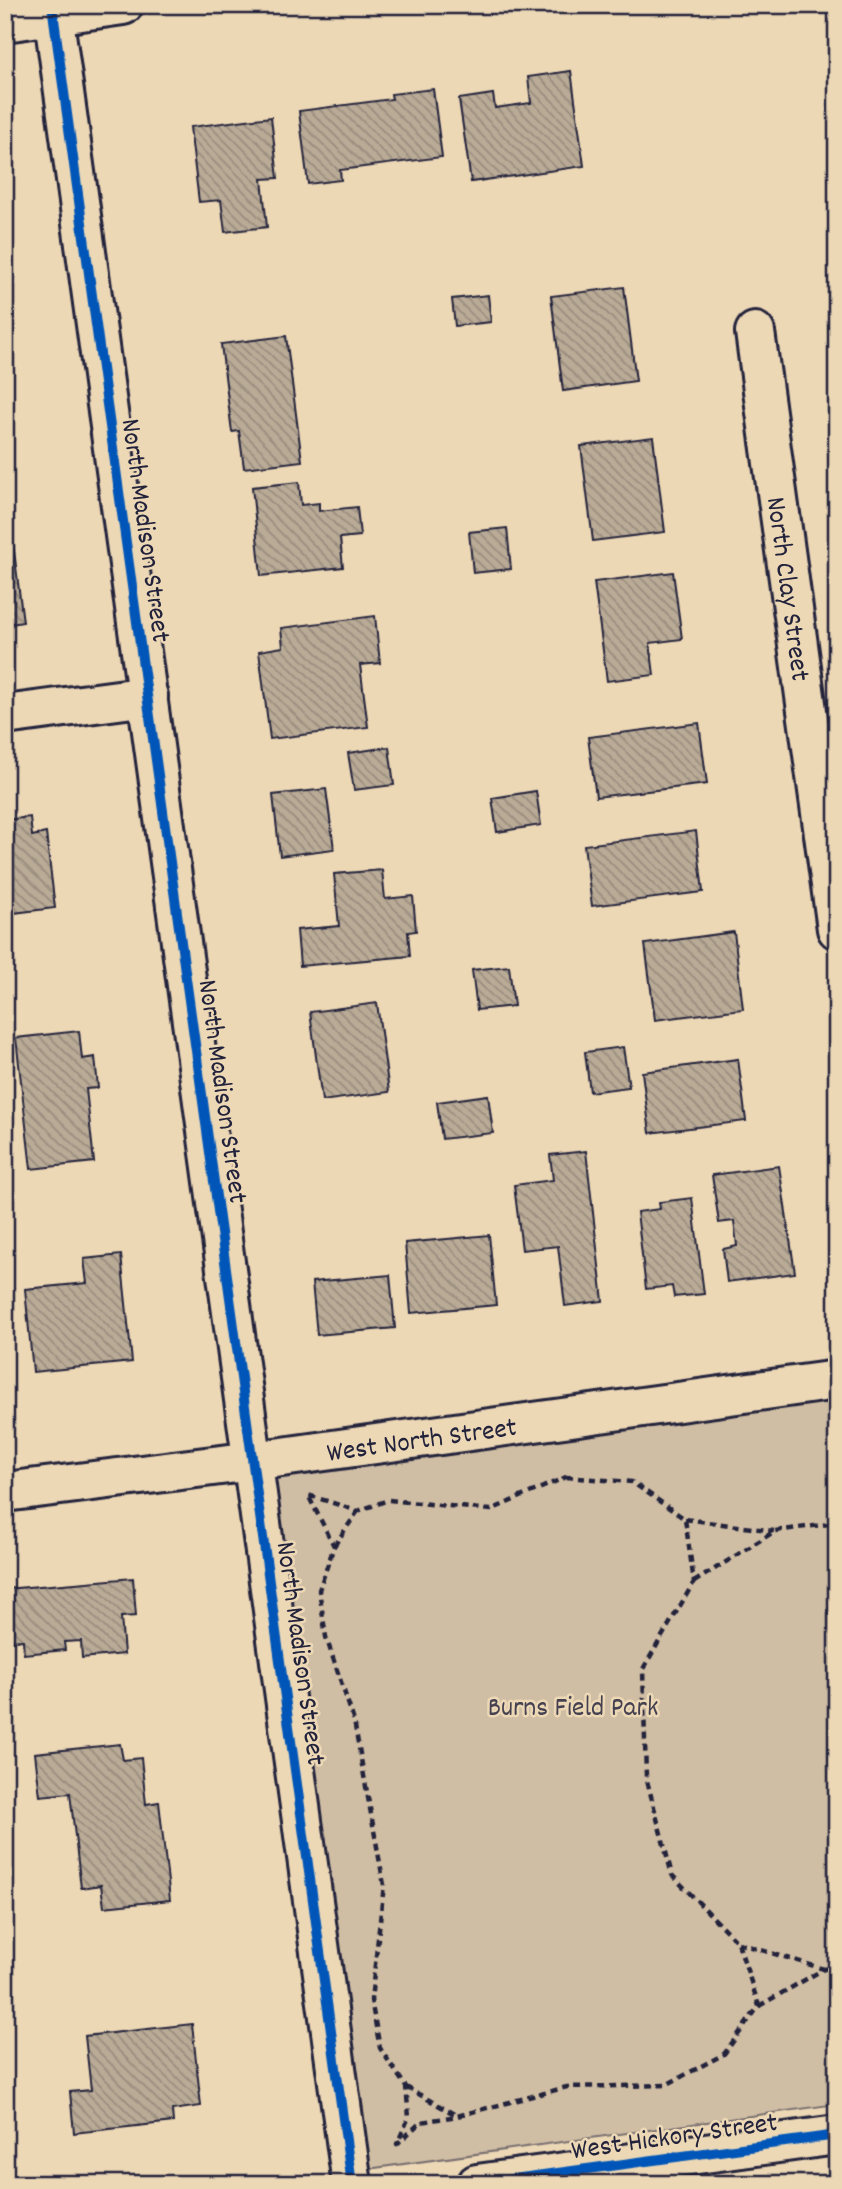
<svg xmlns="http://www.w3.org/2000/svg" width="842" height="2189" viewBox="0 0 842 2189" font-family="Dekko,sans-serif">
  <defs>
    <pattern id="building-back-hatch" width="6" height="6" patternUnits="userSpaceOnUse" patternTransform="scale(1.75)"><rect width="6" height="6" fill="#baab97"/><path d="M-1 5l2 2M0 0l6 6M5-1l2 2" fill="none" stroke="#978b7c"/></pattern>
  </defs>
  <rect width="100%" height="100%" fill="#edd8b6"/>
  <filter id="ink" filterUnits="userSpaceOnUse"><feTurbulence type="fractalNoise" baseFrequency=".0143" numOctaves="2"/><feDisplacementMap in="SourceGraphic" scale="14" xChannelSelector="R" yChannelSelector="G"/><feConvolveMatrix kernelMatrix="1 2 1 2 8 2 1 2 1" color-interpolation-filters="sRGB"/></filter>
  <g filter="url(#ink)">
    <polygon fill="#d0bea4" stroke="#797070" stroke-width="2" points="837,1400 837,2104 367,2169 275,1476"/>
    <g fill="url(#building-back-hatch)" stroke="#22223b" stroke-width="2">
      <polygon points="571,71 584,166 471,182 459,99 493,94 495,108 531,103 528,77"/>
      <polygon points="433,89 442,157 340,170 341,180 308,184 299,111 392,99 391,94"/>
      <polygon points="271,117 278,178 262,179 267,227 225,232 221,200 199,202 190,127"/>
      <polygon points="624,287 636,381 563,391 551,296"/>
      <polygon points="488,295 491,322 455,326 452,299"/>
      <polygon points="286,336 302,461 244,468 239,431 232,432 221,344"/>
      <polygon points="653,437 665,532 593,541 581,446"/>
      <polygon points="299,482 301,505 319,503 319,511 357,507 360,536 340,538 343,567 261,576 252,487"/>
      <polygon points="5,519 10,519 23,622 5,625"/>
      <polygon points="507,528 511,569 473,573 469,532"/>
      <polygon points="673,572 682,639 650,643 654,675 607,681 594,582"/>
      <polygon points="375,616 380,663 360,665 368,727 270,739 259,651 283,647 281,628"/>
      <polygon points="699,723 707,784 596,797 588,737"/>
      <polygon points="389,747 394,785 354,790 348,753"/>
      <polygon points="326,789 334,849 280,856 273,795"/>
      <polygon points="536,791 541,825 497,832 492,798"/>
      <polygon points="30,817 32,836 46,833 55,908 5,914 5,820"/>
      <polygon points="696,831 703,892 592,906 584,845"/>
      <polygon points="382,870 385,899 413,896 416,931 408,932 410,956 300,966 297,930 339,926 334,874"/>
      <polygon points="734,932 743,1009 655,1020 645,944"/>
      <polygon points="509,966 514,1006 477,1010 472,970"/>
      <polygon points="377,1003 389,1092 322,1101 310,1012"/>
      <polygon points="79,1031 82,1059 95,1057 98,1088 86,1089 94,1162 31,1169 16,1038"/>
      <polygon points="623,1047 629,1087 590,1092 585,1052"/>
      <polygon points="738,1059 746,1121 650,1133 642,1072"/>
      <polygon points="488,1095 493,1133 442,1139 437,1102"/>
      <polygon points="586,1151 603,1301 565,1306 558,1246 522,1250 514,1185 553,1180 550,1155"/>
      <polygon points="779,1166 795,1273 727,1282 723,1249 737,1246 734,1221 719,1223 712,1175"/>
      <polygon points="692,1198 704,1294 674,1297 672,1286 646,1289 637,1212 660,1209 659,1202"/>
      <polygon points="489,1235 496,1305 411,1313 405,1243"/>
      <polygon points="121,1255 132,1362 33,1372 25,1289 87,1283 84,1259"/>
      <polygon points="390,1275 395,1328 317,1335 312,1282"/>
      <polygon points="133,1578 136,1616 121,1617 124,1654 82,1658 81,1641 64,1642 65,1650 24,1654 23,1640 5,1641 5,1589"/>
      <polygon points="120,1744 123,1760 141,1758 146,1804 159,1802 170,1900 104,1907 101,1885 81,1888 70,1793 40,1796 35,1753"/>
      <polygon points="192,2024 201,2106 172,2110 173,2122 74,2133 70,2092 91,2090 85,2036"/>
    </g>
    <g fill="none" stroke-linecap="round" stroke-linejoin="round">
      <defs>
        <g id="minor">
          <polyline points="52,5 352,2184"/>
          <polyline points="5,22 123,5"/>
          <path id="s1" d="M 755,332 L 837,929"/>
          <polyline points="5,715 148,696"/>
          <path id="s2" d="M 5,1492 L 253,1461 L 837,1380"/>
          <polyline points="477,2184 837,2135"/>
        </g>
      </defs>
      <use href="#minor" stroke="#22223b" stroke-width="44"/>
      <g stroke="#22223b" stroke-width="4.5" stroke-dasharray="7 5" stroke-linecap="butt">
        <polygon points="566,1477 632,1482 685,1519 694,1582 643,1669 646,1777 672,1875 738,1943 759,2006 724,2054 666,2085 567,2087 457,2116 421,2122 397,2144 409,2117 406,2087 380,2048 371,2000 384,1885 354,1721 326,1637 319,1590 334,1546 308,1495 358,1511 388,1500 491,1510"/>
        <polyline points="685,1519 774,1531"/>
        <polyline points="334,1546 358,1511"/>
        <polyline points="694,1582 775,1531 837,1523"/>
        <polyline points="738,1943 824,1969"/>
        <polyline points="759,2006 824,1969 837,1967"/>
        <polyline points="406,2087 456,2115"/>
      </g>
      <use href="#minor" stroke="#edd8b6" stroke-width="38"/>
      <defs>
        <g id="cycleway">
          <polyline points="52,5 352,2184"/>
          <polyline points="477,2184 837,2135"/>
        </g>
      </defs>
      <use href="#cycleway" stroke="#edd8b6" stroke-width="15"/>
      <use href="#cycleway" stroke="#0057b8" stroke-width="10"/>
    </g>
  </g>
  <g text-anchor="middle" stroke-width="5" stroke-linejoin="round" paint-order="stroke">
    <g font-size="28" fill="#22223b" stroke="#edd8b6">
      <text transform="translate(148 530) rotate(82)" y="10">North Madison Street</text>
      <text dy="10" stroke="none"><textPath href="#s1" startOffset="259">North Clay Street</textPath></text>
      <text transform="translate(225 1091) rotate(82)" y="10">North Madison Street</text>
      <text dy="10" stroke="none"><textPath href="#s2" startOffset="420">West North Street</textPath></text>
      <text transform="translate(303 1653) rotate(82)" y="10">North Madison Street</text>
      <text transform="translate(674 2134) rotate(-8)" y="10">West Hickory Street</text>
    </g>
    <g font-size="28" fill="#454150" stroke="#edd8b6">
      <text x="573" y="1715">Burns Field Park</text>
    </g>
  </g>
  <rect width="842" height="2189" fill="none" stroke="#edd8b6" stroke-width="28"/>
  <rect x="14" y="14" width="814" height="2161" fill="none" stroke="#22223b" stroke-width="2.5" filter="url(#ink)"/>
</svg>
